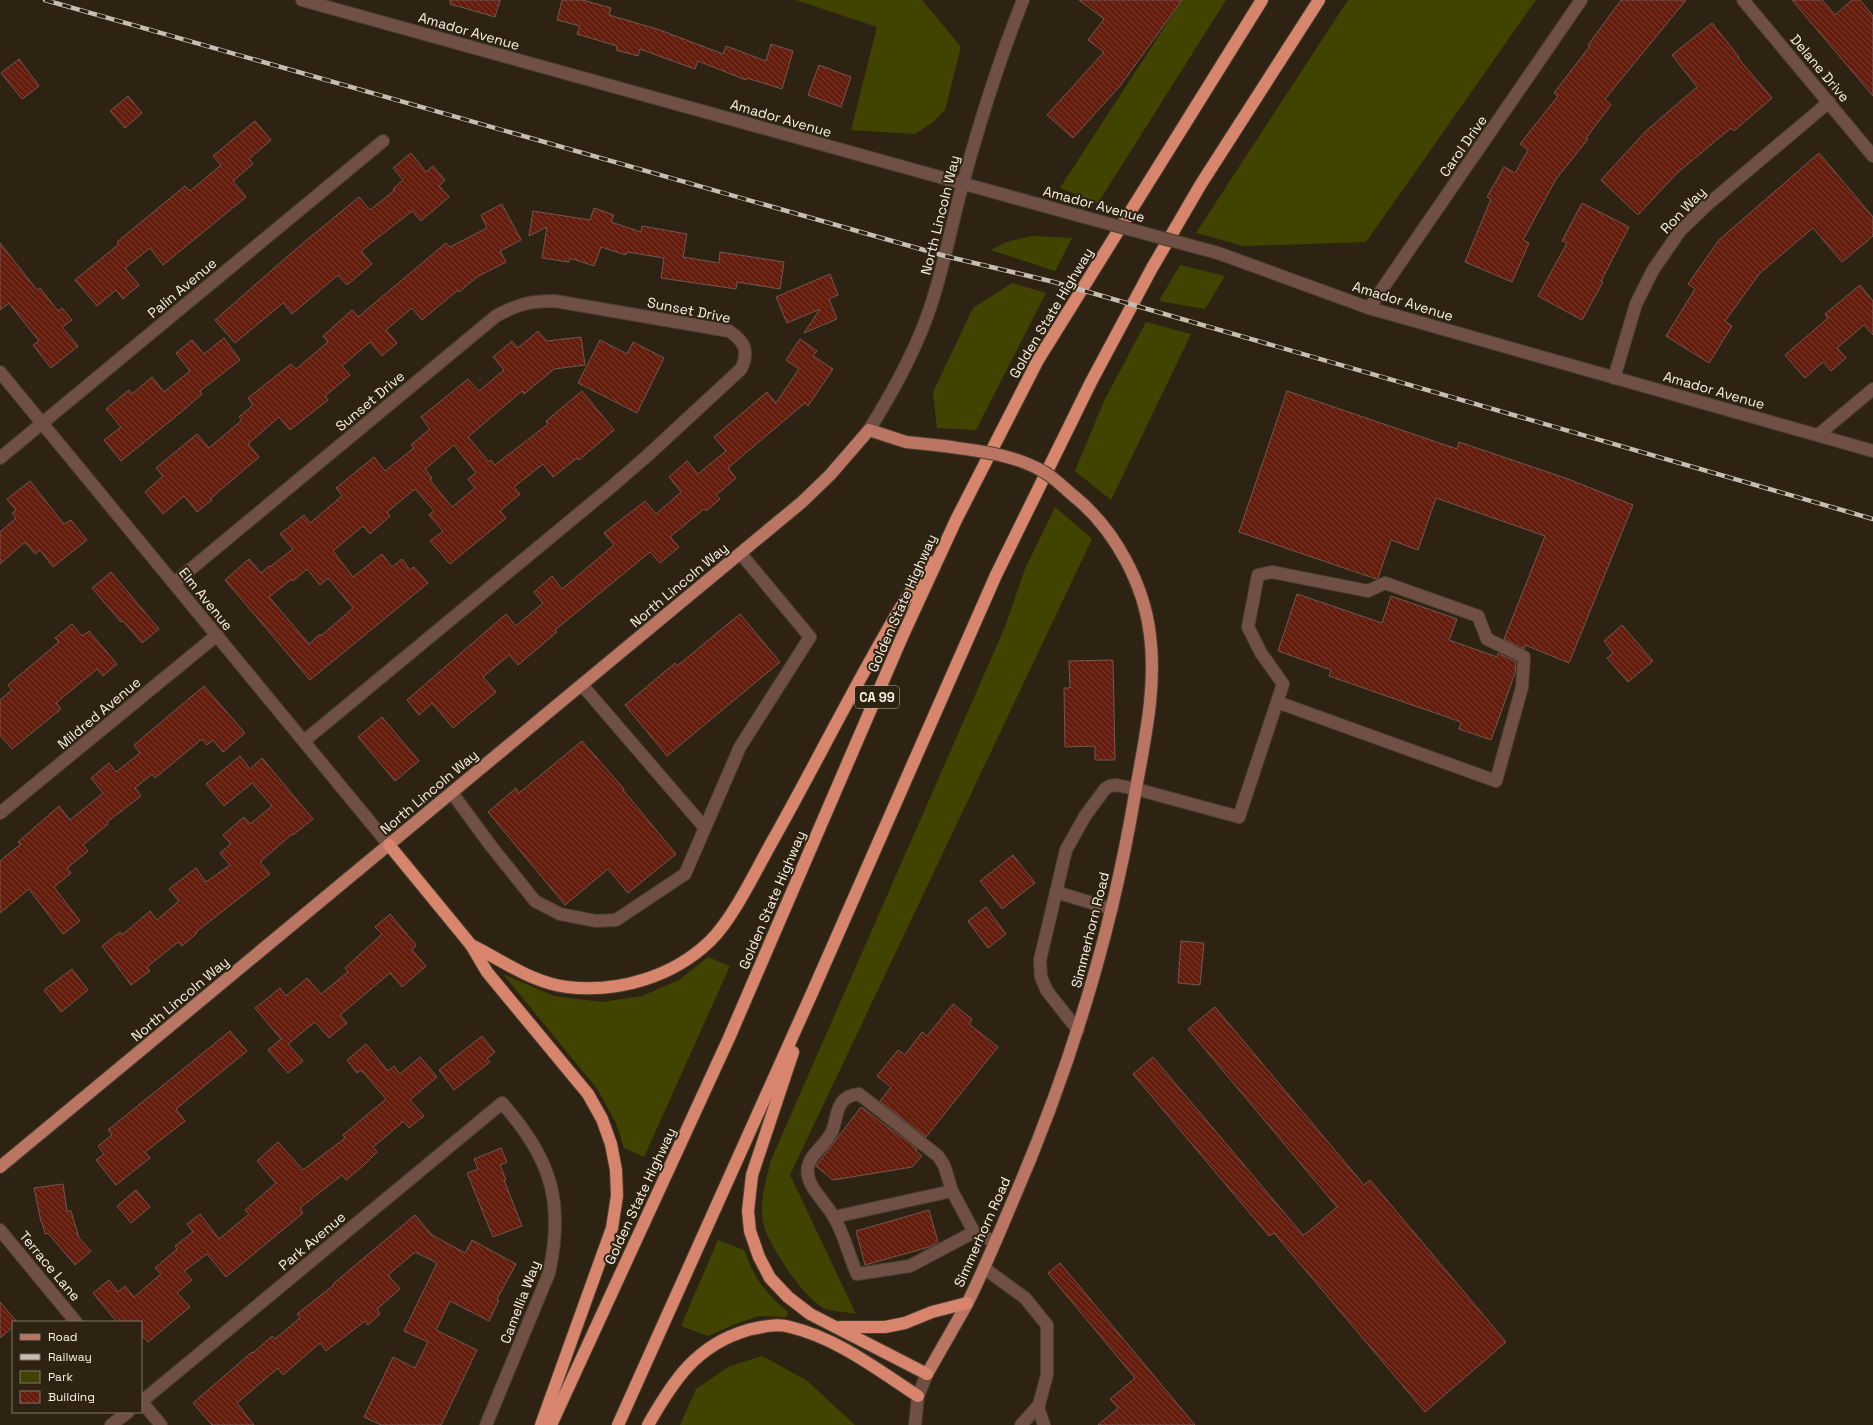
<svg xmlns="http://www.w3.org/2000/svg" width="1873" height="1425" viewBox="0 0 1873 1425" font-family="'Space Grotesk',sans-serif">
  <defs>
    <pattern id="building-back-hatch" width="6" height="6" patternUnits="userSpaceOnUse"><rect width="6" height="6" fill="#641c0d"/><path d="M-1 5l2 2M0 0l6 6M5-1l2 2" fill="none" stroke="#7b3d30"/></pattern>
  </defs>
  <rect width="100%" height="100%" fill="#2e2312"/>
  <g fill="#414400">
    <polygon points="796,0 922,0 961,47 945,110 933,122 915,134 851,130 877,27"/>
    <polygon points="1182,0 1226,0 1098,203 1060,188"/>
    <polygon points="1348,0 1536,0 1366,242 1244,246 1196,233"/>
    <polygon points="1031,236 1072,238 1055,271 991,250 1007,242"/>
    <polygon points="1180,265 1225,276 1205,309 1159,301"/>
    <polygon points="1012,283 1046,293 976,430 937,428 933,392 973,308"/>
    <polygon points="1146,322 1191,334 1111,500 1075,471 1104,401"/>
    <path d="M 1055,507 L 1092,539 L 790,1175 L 856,1314 C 847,1312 835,1312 826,1309 C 806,1302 770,1247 764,1226 C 758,1204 766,1181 771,1160 L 1005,627 L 1025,569 Z"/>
    <polygon points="708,957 730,966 644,1157 624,1148 616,1123 598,1090 503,974 554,996 602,1002 642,996 679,980"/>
    <path d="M 718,1240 L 744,1250 C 756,1280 763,1291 788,1312 L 787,1317 L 759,1316 L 735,1324 L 708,1336 L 681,1326 Z"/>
    <polygon points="762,1356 806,1380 855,1425 680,1425 696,1389 728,1367"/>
  </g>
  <g fill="url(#building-back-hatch)" stroke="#705852" fill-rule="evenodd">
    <polygon points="450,0 500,0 495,17 450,4"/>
    <polygon points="562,0 583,0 611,8 609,15 657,29 723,54 726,46 766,61 771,44 793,51 782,89 747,78 746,80 698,61 695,69 640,49 638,56 616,50 617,46 577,34 580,26 557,20"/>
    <polygon points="1079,0 1182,0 1120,86 1073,138 1047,115 1104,52 1088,40 1104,19"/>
    <polygon points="1621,0 1686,0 1605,99 1611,105 1586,138 1588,139 1556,179 1523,240 1529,243 1512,282 1465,262 1491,199 1487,197 1504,167 1515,173 1528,150 1520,144 1558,96 1554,93 1590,46 1588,45"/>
    <polygon points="1792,0 1822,0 1835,15 1852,0 1860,0 1873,16 1873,96"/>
    <polygon points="1712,23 1739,57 1738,58 1772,98 1734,131 1731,128 1676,174 1638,215 1601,180 1646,131 1697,87 1672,55"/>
    <polygon points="19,59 39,86 22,99 1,73"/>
    <polygon points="819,65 851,77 841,107 808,95"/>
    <polygon points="128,96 142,113 125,128 110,111"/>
    <polygon points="255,121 271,140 249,159 253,164 233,181 246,197 163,265 150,248 125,268 139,285 123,299 116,290 97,306 75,280 119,244 117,242 185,186 190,191 221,165 213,156"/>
    <polygon points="411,153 426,172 433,166 445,180 439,186 449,197 421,221 412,211 361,251 372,264 347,285 338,275 292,314 283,303 235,343 215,320 296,249 359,197 370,210 395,190 393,189 403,180 393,168"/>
    <polygon points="1819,153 1873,217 1873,236 1842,262 1813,228 1760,273 1725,321 1732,326 1709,363 1666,336 1695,289 1688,284 1719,240"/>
    <polygon points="1582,203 1629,227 1601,281 1603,282 1582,320 1538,296 1567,243 1562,241"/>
    <polygon points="502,204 521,240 500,251 506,262 477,277 459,292 458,290 422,320 412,308 386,330 397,343 382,356 370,342 342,366 350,375 325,396 328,400 290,430 279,417 248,444 259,457 210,499 212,500 197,512 184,496 163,514 145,492 163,476 156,468 197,434 209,448 242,420 239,417 253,405 248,398 291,364 296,369 328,342 323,336 352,310 358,317 446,243 450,247 487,228 481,215"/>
    <polygon points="594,208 614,215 611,222 641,232 642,226 687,234 683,257 719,263 720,252 784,262 780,289 737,282 736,289 661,278 664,258 627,252 626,255 601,247 594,266 570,258 569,262 542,258 547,227 529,236 533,211 590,220"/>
    <polygon points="0,243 37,290 40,288 58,311 62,308 72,320 62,327 78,346 51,368 33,345 39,341 9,303 0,310"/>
    <polygon points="830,274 838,295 829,299 837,319 804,333 820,309 787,323 776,297"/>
    <polygon points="1860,285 1873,301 1873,335 1864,325 1837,348 1846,358 1831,371 1823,362 1805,378 1785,355 1828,318 1825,314"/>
    <path d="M 538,331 L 547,341 L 581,337 L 585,365 L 554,369 L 524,394 L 522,391 L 468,437 L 489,462 L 491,460 L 495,465 L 548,424 L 546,421 L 582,391 L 614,430 L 579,460 L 577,458 L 553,477 L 543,464 L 514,487 L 520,494 L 500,511 L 506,518 L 450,564 L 430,541 L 443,531 L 429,515 L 434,511 L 415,489 L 387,512 L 390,516 L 370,534 L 363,526 L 333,551 L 353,577 L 382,554 L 392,567 L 402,559 L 410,570 L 414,567 L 428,583 L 310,680 L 225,580 L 249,559 L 261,573 L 269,566 L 270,567 L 293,549 L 280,534 L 304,515 L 310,523 L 342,496 L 336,488 L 374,457 L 385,471 L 414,448 L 411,445 L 430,429 L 421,417 L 468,379 L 479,391 L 504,370 L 493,357 L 512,341 L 518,348 ZM 454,445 L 476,473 L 468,479 L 475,488 L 452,507 L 430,480 L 432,478 L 425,469 ZM 307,569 L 320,585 L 328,578 L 353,608 L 321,636 L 320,634 L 309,644 L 269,597 L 292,579 L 293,581 Z"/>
    <polygon points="224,338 240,360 200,391 202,394 180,413 121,461 104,440 121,427 106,409 129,390 132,394 152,377 164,392 190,371 176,353 192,340 204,354"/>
    <polygon points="800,339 817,351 813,356 833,369 808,406 805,403 728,468 736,478 716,495 720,499 706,511 704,509 670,537 679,547 660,563 650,552 555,630 557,632 518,665 509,655 483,677 496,692 453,728 432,703 419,715 407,700 445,667 506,614 516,626 543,603 534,592 552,576 562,589 614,545 604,533 645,501 656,514 681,492 669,477 687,461 698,474 726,451 714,437 767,392 776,403 799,369 786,360"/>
    <polygon points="600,340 627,354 633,342 664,358 637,413 578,383"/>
    <polygon points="1287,391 1457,449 1459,442 1568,479 1633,505 1569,663 1525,645 1524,649 1504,639 1545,536 1436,498 1418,550 1391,540 1378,578 1376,579 1239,532"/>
    <polygon points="30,481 64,524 71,520 87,540 53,567 40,550 35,554 25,542 0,564 0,532 16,518 12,513 16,510 7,499"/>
    <polygon points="111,572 159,629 142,643 123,621 121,622 92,588"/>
    <polygon points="1297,594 1382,623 1391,596 1457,619 1449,640 1497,657 1498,653 1516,662 1515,673 1491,740 1459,729 1461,722 1329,676 1331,670 1278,651"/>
    <polygon points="740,614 780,662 667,756 625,705 675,663 677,666"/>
    <polygon points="72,624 82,636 89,631 117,664 103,676 97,669 56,703 61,709 12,749 0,735 0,700 12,690 8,685 59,642 55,638"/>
    <polygon points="1622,625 1653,661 1628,682 1607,658 1613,653 1604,641"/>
    <polygon points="1113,660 1115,760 1095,760 1095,746 1065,747 1064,688 1070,688 1069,661"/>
    <polygon points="204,686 245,733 223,752 213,740 207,745 202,739 155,778 152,774 135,788 141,796 107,822 108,824 83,845 88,851 67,868 71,873 54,887 80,921 63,934 29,889 0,913 0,861 21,844 18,842 59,806 70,820 103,793 91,778 109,763 116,772 140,753 134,745"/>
    <polygon points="382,717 419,761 395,781 358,737"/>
    <polygon points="582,741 624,789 623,790 676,854 628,893 608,869 565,905 488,812 516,788 519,793"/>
    <polygon points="240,756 250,769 262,758 313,819 293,835 292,834 260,862 270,874 196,932 197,933 182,946 178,942 147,967 150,971 131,985 102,946 120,932 122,935 150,911 157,920 179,901 169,889 196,868 206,882 230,865 220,853 231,844 223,835 244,817 250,824 272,806 252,783 224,806 206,784"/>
    <polygon points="1013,855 1035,883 1002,909 980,881"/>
    <polygon points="986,907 1006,934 988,948 968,921"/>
    <polygon points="390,914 416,945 412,950 426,966 402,987 390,973 340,1015 347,1023 329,1038 315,1022 288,1044 303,1061 288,1073 268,1050 281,1039 255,1008 280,988 286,996 307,978 321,994 348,972 345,968 382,934 375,927"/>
    <polygon points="1181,941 1204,943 1200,985 1178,983"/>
    <polygon points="72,969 88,990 61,1012 44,990"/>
    <polygon points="953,1004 972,1019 969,1024 998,1047 926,1137 880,1101 891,1087 877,1076 898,1050 905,1055 922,1032 927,1036"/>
    <polygon points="1215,1007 1364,1185 1370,1180 1506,1342 1425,1412 1274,1233 1269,1236 1133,1074 1153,1057 1303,1235 1308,1232 1337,1207 1188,1029"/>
    <polygon points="230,1031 247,1051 176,1109 185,1121 145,1152 150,1158 116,1185 96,1160 104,1154 98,1146 112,1135 108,1130"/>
    <polygon points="482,1036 495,1052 487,1059 490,1062 454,1090 439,1070"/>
    <polygon points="366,1044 388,1071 394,1066 400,1074 420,1057 437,1077 410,1100 424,1116 409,1128 404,1121 373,1147 377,1152 362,1167 346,1180 342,1175 300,1208 303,1213 226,1277 207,1254 184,1271 192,1280 177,1293 190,1307 148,1342 141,1334 141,1322 117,1322 93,1293 109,1280 118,1292 125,1286 134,1297 161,1274 155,1268 177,1249 175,1246 193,1232 187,1224 200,1214 219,1239 249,1214 245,1210 276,1183 257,1161 278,1142 303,1170 345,1138 343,1135 386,1099 361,1070 357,1073 347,1060"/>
    <polygon points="861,1107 917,1149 916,1151 922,1156 912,1167 833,1180 816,1166"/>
    <polygon points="501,1148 507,1162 500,1165 506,1180 504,1180 522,1226 493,1237 467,1173 478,1169 474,1159"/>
    <polygon points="63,1184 67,1211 71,1211 79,1238 91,1251 75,1265 48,1233 45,1234 42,1222 41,1222 34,1188"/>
    <polygon points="136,1190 150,1207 131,1223 117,1206"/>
    <polygon points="929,1210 938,1242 929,1247 865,1265 856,1231"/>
    <polygon points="415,1215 432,1235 465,1253 472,1240 516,1264 497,1299 499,1300 489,1321 450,1301 436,1330 477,1350 441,1425 381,1425 364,1417 393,1357 415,1368 428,1342 404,1331 437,1263 415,1252 388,1275 400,1289 377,1309 380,1314 368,1325 365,1321 326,1351 320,1343 283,1375 278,1368 237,1403 254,1425 212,1425 193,1403 252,1352 253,1353 272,1336 275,1339 300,1318 297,1314 334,1285 333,1284"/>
    <polygon points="1060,1263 1195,1425 1098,1425 1118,1408 1110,1399 1135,1378 1048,1273"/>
    <polygon points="0,1302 17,1322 13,1322 13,1327 0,1338"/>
  </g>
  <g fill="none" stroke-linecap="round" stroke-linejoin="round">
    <defs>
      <g id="minor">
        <polyline points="302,0 1084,217"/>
        <polyline points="1743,0 1873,156"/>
        <polyline points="1218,253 1369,308 1873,451"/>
        <polyline points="1369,308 1581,0"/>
        <polyline points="0,372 389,845"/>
        <polyline points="1614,378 1636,304 1653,270 1680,231 1707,205 1829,102"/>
        <path d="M 869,430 C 889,398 907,366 921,332 C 941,284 949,233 963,183 C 980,121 999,60 1023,0"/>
        <polyline points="1818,435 1873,389"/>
        <polyline points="0,458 383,141"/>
        <path d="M 174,583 L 496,316 C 518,304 530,301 555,301 L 729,331 C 744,341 750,351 741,369 L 647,456 L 610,488 L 304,741"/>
        <polyline points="582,685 705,828"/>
        <polyline points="452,793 491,846 535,901 560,914 596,921 616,920 685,874 740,747 810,637 741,554"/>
        <polyline points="0,813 217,635"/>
        <polyline points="1056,892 1112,909"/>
        <polyline points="1078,1030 1047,991 1041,977 1040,960 1066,850 1085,816 1105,789 1110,786 1116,785 1136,789 1239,817 1283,684 1261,653 1248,627 1258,575 1272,572 1368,591 1385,583 1478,616 1487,639 1524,657 1522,687 1496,781 1277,702"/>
        <polyline points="834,1217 952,1191"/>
        <polyline points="0,1230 76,1322"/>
        <path d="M 974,1232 L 910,1266 L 857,1274 C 849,1256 844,1234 834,1217 C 826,1202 804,1185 808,1167 C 811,1152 828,1144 833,1129 C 838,1112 837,1096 859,1094 L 938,1156 L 944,1165 L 952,1191 L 974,1232 L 995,1242"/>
        <polyline points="984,1268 1025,1298 1047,1325 1047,1375 1038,1408 1044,1425"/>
        <polyline points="141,1401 161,1425"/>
        <path d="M 141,1402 L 502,1103 C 550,1157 565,1201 549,1273 L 486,1425"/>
        <polyline points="111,1425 128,1412"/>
        <polyline points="915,1425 918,1396 927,1374"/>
        <polyline points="1021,1425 1039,1405"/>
      </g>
      <g id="major">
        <polyline points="0,1167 802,502 830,475 869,430 906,442 944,446"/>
        <path d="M 927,1374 C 940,1351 954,1327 967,1304 C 983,1272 997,1238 1011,1205 C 1069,1072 1111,937 1135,794 C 1144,743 1157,688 1150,635 C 1144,584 1115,530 1075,497"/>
      </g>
      <g id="highway">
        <polyline points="389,845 471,945 487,972 588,1094 602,1119 611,1144 616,1170 617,1196 612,1228 541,1425"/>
        <path d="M 471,945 C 502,960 532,983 567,987 C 618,993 673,977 710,941 C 733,919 756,870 773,840 C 812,771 847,700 887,631 C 900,607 915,585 930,562"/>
        <polyline points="793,1052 752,1175 748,1211 750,1231 759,1257 770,1278 788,1297 810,1314 927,1374"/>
        <polyline points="840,1327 885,1327 905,1323 932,1312 967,1303"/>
        <polyline points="551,1425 729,1038 902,637 956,520 1038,360 1262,0"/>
        <polyline points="618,1425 812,993 996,575 1091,382 1152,268 1201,184 1319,0"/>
        <path d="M 648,1425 C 673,1381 696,1345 748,1330 C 762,1327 776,1323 790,1327 C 837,1338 878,1370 918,1396"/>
      </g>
    </defs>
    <use href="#minor" stroke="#4a4030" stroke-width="14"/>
    <use href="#major" stroke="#4a4030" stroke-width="14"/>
    <use href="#highway" stroke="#4a4030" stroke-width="14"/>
    <use href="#minor" stroke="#704f45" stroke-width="12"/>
    <use href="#major" stroke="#ba7662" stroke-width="12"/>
    <use href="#highway" stroke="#d7866d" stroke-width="12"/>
    <defs>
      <polyline id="rail" points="45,0 945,256 1054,282 1873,519"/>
    </defs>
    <use href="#rail" stroke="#c6beb2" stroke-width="4.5"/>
    <use href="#rail" stroke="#2e2312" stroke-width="3" stroke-dasharray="9" stroke-linecap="butt"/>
    <defs>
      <polyline id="minor-bridge" points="1084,217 1218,253"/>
      <path id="major-bridge" d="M 944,446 C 978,451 1014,454 1044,472 C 1055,478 1065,489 1075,497"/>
    </defs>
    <use href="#minor-bridge" stroke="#4a4030" stroke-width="14" stroke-linecap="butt"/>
    <use href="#major-bridge" stroke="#4a4030" stroke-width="14" stroke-linecap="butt"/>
    <use href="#minor-bridge" stroke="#704f45" stroke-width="12"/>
    <use href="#major-bridge" stroke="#ba7662" stroke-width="12"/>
  </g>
  <g text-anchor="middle" stroke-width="4" stroke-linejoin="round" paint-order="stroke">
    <rect fill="#2e2312" stroke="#bbb3a6" stroke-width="1" x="855" y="686" width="44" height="22" rx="3"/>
    <g font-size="13" font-weight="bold" fill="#f8f1e6">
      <text x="877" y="702">CA 99</text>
    </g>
    <g font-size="14" fill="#f8f1e6" stroke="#2e2312">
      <text transform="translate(469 31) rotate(16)" y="5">Amador Avenue</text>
      <text transform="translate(1820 68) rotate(50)" y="5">Delane Drive</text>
      <text transform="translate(781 118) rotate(16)" y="5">Amador Avenue</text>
      <text transform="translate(1463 146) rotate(-55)" y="5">Carol Drive</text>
      <text transform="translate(1094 204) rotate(15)" y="5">Amador Avenue</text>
      <text transform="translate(1683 210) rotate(-46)" y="5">Ron Way</text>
      <text transform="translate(940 215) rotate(-76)" y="5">North Lincoln Way</text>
      <text transform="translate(182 288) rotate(-40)" y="5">Palin Avenue</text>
      <text transform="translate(1403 301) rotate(17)" y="5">Amador Avenue</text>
      <text transform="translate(689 310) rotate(11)" y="5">Sunset Drive</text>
      <text transform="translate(1051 313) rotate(-59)" y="5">Golden State Highway</text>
      <text transform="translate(1714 390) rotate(16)" y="5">Amador Avenue</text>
      <text transform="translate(370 401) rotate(-40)" y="5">Sunset Drive</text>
      <text transform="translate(679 585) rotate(-40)" y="5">North Lincoln Way</text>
      <text transform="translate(206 599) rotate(51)" y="5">Elm Avenue</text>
      <text transform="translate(902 603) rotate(-66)" y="5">Golden State Highway</text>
      <text transform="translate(99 713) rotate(-40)" y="5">Mildred Avenue</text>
      <text transform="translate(429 792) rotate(-40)" y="5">North Lincoln Way</text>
      <text transform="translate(772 900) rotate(-67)" y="5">Golden State Highway</text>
      <text transform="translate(1090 930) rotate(-76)" y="5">Simmerhorn Road</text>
      <text transform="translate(180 999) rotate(-40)" y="5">North Lincoln Way</text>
      <text transform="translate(640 1196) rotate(-65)" y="5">Golden State Highway</text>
      <text transform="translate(982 1232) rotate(-66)" y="5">Simmerhorn Road</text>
      <text transform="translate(312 1241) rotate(-40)" y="5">Park Avenue</text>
      <text transform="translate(50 1266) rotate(50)" y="5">Terrace Lane</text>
      <text transform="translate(520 1302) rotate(-69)" y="5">Camellia Way</text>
    </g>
  </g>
  <rect x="12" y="1321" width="130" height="92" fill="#2e2312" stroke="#7f7567"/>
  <rect x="20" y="1334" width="20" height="6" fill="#ba7662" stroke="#7f7567"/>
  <text x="48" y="1341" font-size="12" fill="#f8f1e6">Road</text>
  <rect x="20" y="1354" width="20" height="6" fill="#c6beb2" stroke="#7f7567"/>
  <text x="48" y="1361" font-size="12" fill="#f8f1e6">Railway</text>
  <rect x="20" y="1371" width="20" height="12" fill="#414400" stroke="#7f7567"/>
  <text x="48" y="1381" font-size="12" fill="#f8f1e6">Park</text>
  <rect x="20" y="1391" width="20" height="12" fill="url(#building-back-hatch)" stroke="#7f7567"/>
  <text x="48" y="1401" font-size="12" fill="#f8f1e6">Building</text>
</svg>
